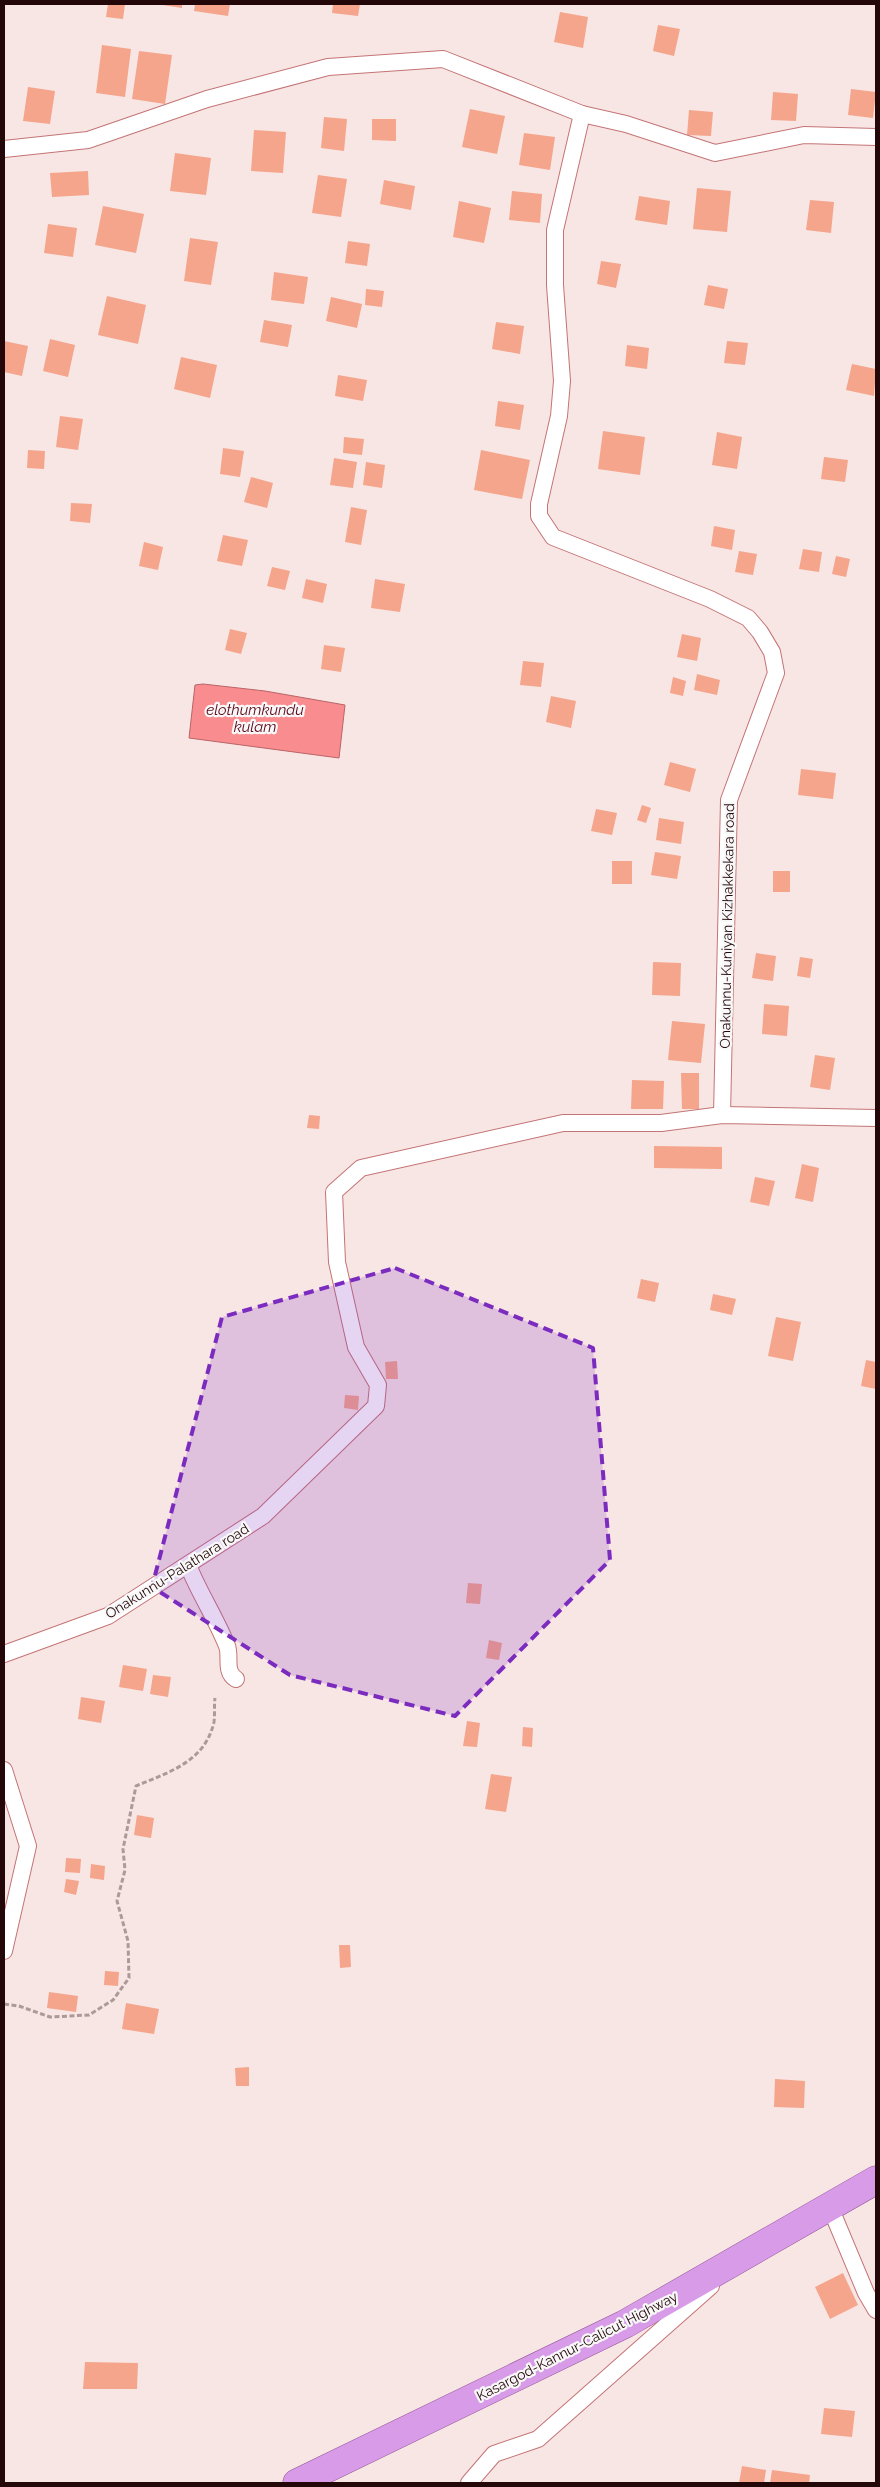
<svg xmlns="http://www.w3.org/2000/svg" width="880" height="2487" viewBox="0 0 880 2487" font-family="Raleway,sans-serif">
  <rect width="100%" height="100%" fill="#f8e6e5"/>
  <polygon fill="#f98c8f" stroke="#b96467" points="203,684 265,691 345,705 339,758 189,738 195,685"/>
  <g fill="#f4a58b">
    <polygon points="108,4 125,4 123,19 106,17"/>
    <polygon points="156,4 182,4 182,8"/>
    <polygon points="195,4 230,4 228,16 194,11"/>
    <polygon points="333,4 360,4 358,16 332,13"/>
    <polygon points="560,12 588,17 583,48 554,42"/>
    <polygon points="658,25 680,29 674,56 653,51"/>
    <polygon points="102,45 131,49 125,97 96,93"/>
    <polygon points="139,51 172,55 165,104 132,99"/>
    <polygon points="28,87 55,91 50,124 23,121"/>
    <polygon points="851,89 876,92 873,118 848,115"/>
    <polygon points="773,92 798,94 796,121 771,120"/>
    <polygon points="470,109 505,116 497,154 462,147"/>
    <polygon points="689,110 713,112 711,136 687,135"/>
    <polygon points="324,117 347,119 344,151 321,148"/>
    <polygon points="372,119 396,119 396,141 372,140"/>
    <polygon points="254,130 286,132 283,173 251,171"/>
    <polygon points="524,133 555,137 550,170 519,165"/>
    <polygon points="175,153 211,158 206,195 170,191"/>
    <polygon points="88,171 89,195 52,197 50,173"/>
    <polygon points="318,175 347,179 341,217 312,213"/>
    <polygon points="384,180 415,186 411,210 380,204"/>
    <polygon points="697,188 731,191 727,232 693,229"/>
    <polygon points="512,191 542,194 540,223 509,220"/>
    <polygon points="639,196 670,201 667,225 635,220"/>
    <polygon points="810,200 834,202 831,233 806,230"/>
    <polygon points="459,201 491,208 484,243 453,237"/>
    <polygon points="103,206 144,214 136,253 95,245"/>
    <polygon points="48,224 77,228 73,257 44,253"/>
    <polygon points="190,238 218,242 211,285 184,281"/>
    <polygon points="348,241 370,244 367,266 345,263"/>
    <polygon points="601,261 621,264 616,288 597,284"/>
    <polygon points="274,272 308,277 304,304 271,300"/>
    <polygon points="708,285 728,289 724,309 704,305"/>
    <polygon points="366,289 384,291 382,307 365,305"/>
    <polygon points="107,296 146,305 138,344 98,335"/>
    <polygon points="331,297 362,304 357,328 326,321"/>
    <polygon points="264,320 292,325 288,347 260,342"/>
    <polygon points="496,322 524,326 520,354 492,349"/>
    <polygon points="50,339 75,345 68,377 43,371"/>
    <polygon points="4,341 28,346 22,376 4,372"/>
    <polygon points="727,341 748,343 745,365 724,363"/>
    <polygon points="627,345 649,348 647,369 625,366"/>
    <polygon points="181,357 217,365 210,398 174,389"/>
    <polygon points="852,364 876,369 874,396 846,390"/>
    <polygon points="338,375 367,380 363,401 335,396"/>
    <polygon points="498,401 524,405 520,430 495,426"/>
    <polygon points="60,416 83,419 78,450 56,447"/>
    <polygon points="603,431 645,437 640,475 598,469"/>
    <polygon points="717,432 742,437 737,469 712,465"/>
    <polygon points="344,437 364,439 362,455 343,453"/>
    <polygon points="223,448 244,451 240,477 220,474"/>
    <polygon points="28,450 45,451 44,469 27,468"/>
    <polygon points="481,450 530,460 522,499 474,490"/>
    <polygon points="824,457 848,460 845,482 821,479"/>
    <polygon points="334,458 357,462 353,488 330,485"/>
    <polygon points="366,462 385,465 382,488 363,485"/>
    <polygon points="251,477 273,483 267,508 244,502"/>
    <polygon points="71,503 92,504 90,523 70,521"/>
    <polygon points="351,507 367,510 361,545 345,542"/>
    <polygon points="714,526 735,530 732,550 711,546"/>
    <polygon points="223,535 248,540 242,566 217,561"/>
    <polygon points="144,542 163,547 158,570 139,566"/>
    <polygon points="803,549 822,552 819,572 799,569"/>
    <polygon points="739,551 757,554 753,575 735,572"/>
    <polygon points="836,556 850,559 846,577 832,574"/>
    <polygon points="272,567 290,571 285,590 267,586"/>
    <polygon points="306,579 327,584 323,603 302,598"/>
    <polygon points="375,579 405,584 400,612 371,608"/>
    <polygon points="230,629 247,633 241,654 225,650"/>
    <polygon points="682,634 701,638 697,661 677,657"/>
    <polygon points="324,645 345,648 341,672 321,669"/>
    <polygon points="523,661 544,663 541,687 520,685"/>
    <polygon points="697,674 720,680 717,695 694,690"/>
    <polygon points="673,677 686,681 683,696 670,693"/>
    <polygon points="551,696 576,701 571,728 546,722"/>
    <polygon points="670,762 696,769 690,792 664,785"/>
    <polygon points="801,769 836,773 833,799 798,795"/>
    <polygon points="642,805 651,808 646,823 637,820"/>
    <polygon points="596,809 617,813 612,835 591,831"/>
    <polygon points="659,818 684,822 681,844 656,840"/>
    <polygon points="655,852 681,856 677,879 651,875"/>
    <rect x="612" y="861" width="20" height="23"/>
    <rect x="773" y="871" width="17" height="21"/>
    <polygon points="756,953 776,956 773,981 752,978"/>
    <polygon points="800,957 813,959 810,978 797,976"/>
    <polygon points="653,962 681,963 680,996 652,995"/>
    <polygon points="764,1004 789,1006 787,1036 762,1034"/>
    <polygon points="672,1021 705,1024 701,1063 668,1060"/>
    <polygon points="815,1055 835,1058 830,1090 810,1087"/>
    <polygon points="681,1073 699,1073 699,1109 682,1109"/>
    <polygon points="632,1080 664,1081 663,1109 631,1109"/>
    <polygon points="309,1115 320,1116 319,1129 307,1128"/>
    <polygon points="654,1146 722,1147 722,1169 654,1168"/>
    <polygon points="802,1164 819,1168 813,1202 795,1198"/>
    <polygon points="755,1177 775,1181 769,1206 750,1202"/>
    <polygon points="641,1279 659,1283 655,1302 637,1298"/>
    <polygon points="713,1294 736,1299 732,1315 710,1310"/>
    <polygon points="776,1317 801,1322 793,1361 768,1356"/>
    <polygon points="866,1360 876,1362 876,1389 861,1386"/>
    <polygon points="397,1361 398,1379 386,1379 385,1362"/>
    <polygon points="345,1395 359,1396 358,1410 344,1408"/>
    <polygon points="468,1583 482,1584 480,1604 466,1603"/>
    <polygon points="489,1640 502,1643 499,1660 486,1658"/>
    <polygon points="123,1665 147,1669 143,1691 119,1687"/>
    <polygon points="153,1675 171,1677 168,1697 150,1694"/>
    <polygon points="81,1697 105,1701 101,1723 78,1719"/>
    <polygon points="467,1721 480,1723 477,1747 463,1746"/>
    <polygon points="523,1727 533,1728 532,1747 522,1746"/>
    <polygon points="491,1774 512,1777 506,1812 485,1809"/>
    <polygon points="137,1815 154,1818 151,1838 134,1835"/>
    <polygon points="66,1858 81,1859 80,1873 65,1872"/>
    <polygon points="91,1864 105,1866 104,1880 90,1878"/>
    <polygon points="66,1879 79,1881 76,1895 64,1892"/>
    <polygon points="339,1945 350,1945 351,1967 340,1968"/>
    <polygon points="105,1971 119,1972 118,1986 104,1985"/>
    <polygon points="49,1992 78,1996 76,2012 47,2008"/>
    <polygon points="126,2003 159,2009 154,2034 122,2029"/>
    <polygon points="249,2067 249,2086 236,2086 235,2068"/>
    <polygon points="775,2079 805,2081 804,2108 774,2107"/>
    <polygon points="843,2273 858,2305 830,2319 815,2287"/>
    <polygon points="85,2362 138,2363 137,2389 83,2389"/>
    <polygon points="824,2408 855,2411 852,2437 821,2434"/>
    <polygon points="742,2466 766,2470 764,2483 739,2483"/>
    <polygon points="772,2470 810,2475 809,2483 770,2483"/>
  </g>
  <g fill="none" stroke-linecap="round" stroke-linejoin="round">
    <defs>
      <g id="minor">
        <polyline points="582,114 555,230 555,285 562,381 559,416 539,504 539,516 553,537 710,599 748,618 760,632 772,652 776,673 729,800 722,1115"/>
        <polyline points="4,149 88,140 207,99 328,67 443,59 582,114 626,124 715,153 804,135 876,137"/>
        <path d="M 188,1565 C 199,1593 216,1618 227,1646 C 231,1656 224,1672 236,1679"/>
        <polyline points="4,1654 108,1616 263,1516 376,1406 378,1385 356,1347 337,1262 334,1192 361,1168 563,1123 661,1123 722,1115 876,1118"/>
        <polyline points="4,1770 28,1846 4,1951"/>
        <polyline points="830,2207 866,2293 876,2310"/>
        <polyline points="469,2483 494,2454 538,2439 711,2286"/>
      </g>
      <polyline id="trunk" points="297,2483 625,2324 876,2180"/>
    </defs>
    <use href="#minor" stroke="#c47475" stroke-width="18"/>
    <use href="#trunk" stroke="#935796" stroke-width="29"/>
    <path stroke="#ae9999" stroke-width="3" stroke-dasharray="5 2.5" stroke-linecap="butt" d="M 4,2004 L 19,2006 L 50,2017 L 89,2015 L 113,2000 L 129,1978 L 128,1941 L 117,1901 L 125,1870 L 123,1849 L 136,1786 C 169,1772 205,1762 214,1722 C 215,1714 214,1706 215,1698"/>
    <use href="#minor" stroke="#fff" stroke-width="16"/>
    <use href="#trunk" stroke="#d89be8" stroke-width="28"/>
  </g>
  <path fill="#7b2cbf" fill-opacity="0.2" stroke="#7b2cbf" stroke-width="4" stroke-dasharray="10 6" stroke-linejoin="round" d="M 395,1268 L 593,1348 L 610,1560 L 455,1716 L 290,1675 L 152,1587 L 222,1317 Z"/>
  <g text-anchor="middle" stroke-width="4.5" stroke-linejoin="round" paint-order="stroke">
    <g font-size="14" fill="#240709" stroke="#f8f8f8">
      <text transform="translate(727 926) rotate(-89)" y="5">Onakunnu-Kuniyan Kizhakkekara road</text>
      <text transform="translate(177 1571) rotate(-32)" y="5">Onakunnu-Palathara road</text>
      <text transform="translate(577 2346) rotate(-27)" y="5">Kasargod-Kannur-Calicut Highway</text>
    </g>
    <g font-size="15" font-style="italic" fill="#5c0415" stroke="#f8f8f8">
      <text x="255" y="715">elothumkundu<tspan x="255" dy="17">kulam</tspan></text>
    </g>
  </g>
  <rect width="880" height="2487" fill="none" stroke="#240709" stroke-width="10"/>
</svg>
